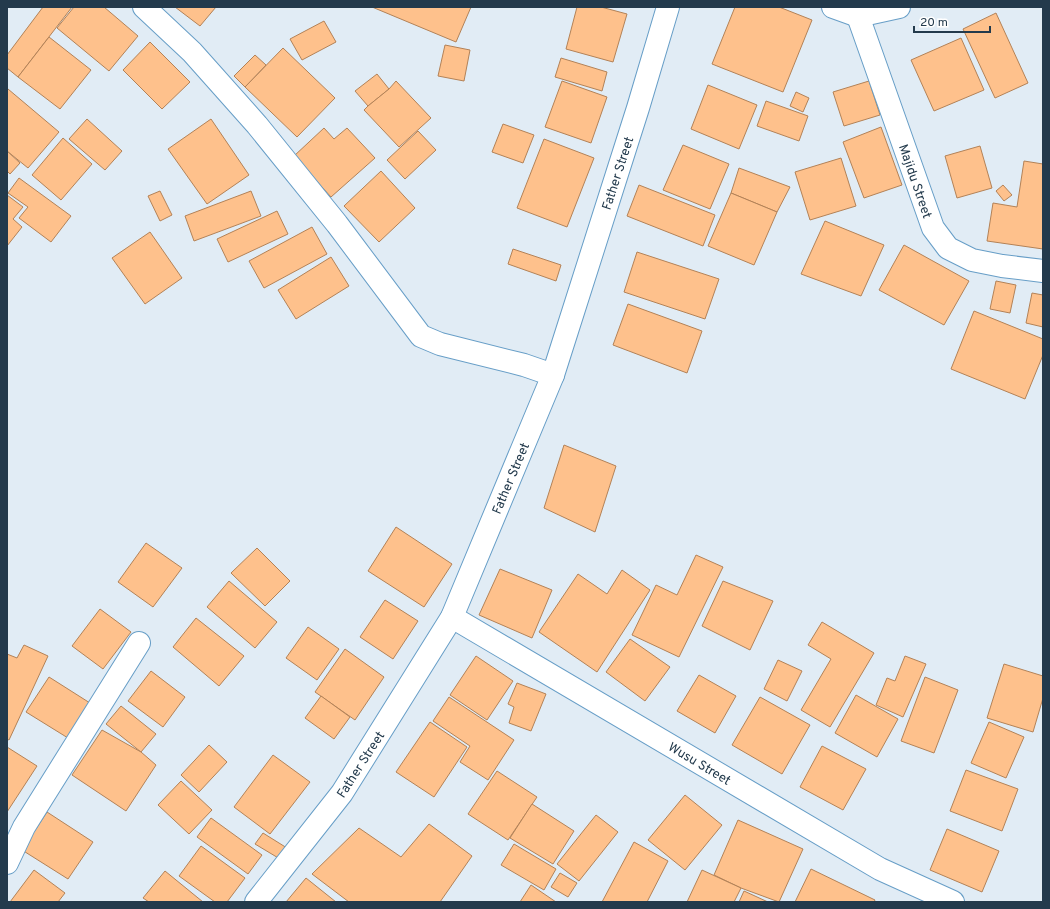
<svg xmlns="http://www.w3.org/2000/svg" width="1050" height="909" viewBox="0 0 1050 909" font-family="Overpass,sans-serif">
  <rect width="100%" height="100%" fill="#e1ecf5"/>
  <g fill="#fec18c" stroke="#b38257">
    <polygon points="43,7 72,7 18,77 7,68 7,55"/>
    <polygon points="74,7 104,7 138,36 109,71 57,28"/>
    <polygon points="175,7 216,7 200,26"/>
    <polygon points="372,7 471,7 456,42"/>
    <polygon points="577,7 601,7 627,14 613,62 566,49"/>
    <polygon points="735,7 779,7 812,20 783,92 712,64"/>
    <polygon points="996,13 1028,83 995,98 963,29"/>
    <polygon points="324,21 336,42 302,60 290,39"/>
    <polygon points="49,37 91,70 60,109 18,77"/>
    <polygon points="961,38 984,90 934,111 911,60"/>
    <polygon points="150,42 190,82 162,109 123,70"/>
    <polygon points="445,45 470,50 464,81 438,76"/>
    <polygon points="283,48 335,98 297,137 245,87"/>
    <polygon points="255,55 266,65 245,87 234,76"/>
    <polygon points="561,58 607,72 602,91 555,77"/>
    <polygon points="377,74 389,89 368,106 355,91"/>
    <polygon points="396,81 431,118 399,147 364,110 368,106 389,89"/>
    <polygon points="562,81 607,97 591,143 545,127"/>
    <polygon points="869,81 880,115 844,126 833,92"/>
    <polygon points="708,85 757,105 739,149 691,129"/>
    <polygon points="8,89 59,132 28,168 7,151 7,91"/>
    <polygon points="796,92 809,98 803,112 790,106"/>
    <polygon points="766,101 808,116 799,141 757,126"/>
    <polygon points="87,119 122,151 105,170 69,139"/>
    <polygon points="211,119 249,175 207,204 168,149"/>
    <polygon points="503,124 534,135 523,163 492,152"/>
    <polygon points="881,127 902,185 864,198 843,142"/>
    <polygon points="324,128 334,139 347,128 375,158 331,197 294,156"/>
    <polygon points="418,131 436,150 405,179 387,160"/>
    <polygon points="63,138 92,164 61,200 32,175"/>
    <polygon points="544,139 594,158 567,227 517,208"/>
    <polygon points="683,145 729,164 710,209 663,190"/>
    <polygon points="980,146 992,188 957,198 945,156"/>
    <polygon points="7,151 20,163 10,174 7,171"/>
    <polygon points="841,158 856,206 810,220 795,172"/>
    <polygon points="1024,161 1043,164 1043,249 987,241 993,203 1017,207"/>
    <polygon points="739,168 790,187 777,212 731,193"/>
    <polygon points="381,171 415,208 379,242 344,206"/>
    <polygon points="19,178 71,216 51,242 19,218 28,207 8,193"/>
    <polygon points="639,185 715,215 703,246 627,216"/>
    <polygon points="1003,185 1012,195 1004,201 996,191"/>
    <polygon points="160,191 172,215 160,221 148,196"/>
    <polygon points="251,191 261,216 194,241 185,216"/>
    <polygon points="731,193 777,212 754,265 708,246"/>
    <polygon points="7,195 23,207 13,219 22,227 7,246"/>
    <polygon points="277,211 288,234 228,262 217,239"/>
    <polygon points="825,221 884,245 861,296 801,274"/>
    <polygon points="312,227 327,254 264,288 249,261"/>
    <polygon points="150,232 182,278 145,304 112,258"/>
    <polygon points="904,245 969,281 944,325 879,290"/>
    <polygon points="513,249 561,265 556,281 508,264"/>
    <polygon points="637,252 719,279 705,319 624,292"/>
    <polygon points="331,257 349,286 296,319 278,290"/>
    <polygon points="996,281 1016,285 1010,313 990,309"/>
    <polygon points="1032,293 1043,295 1043,327 1026,323"/>
    <polygon points="628,304 702,331 687,373 613,345"/>
    <polygon points="974,311 1043,339 1043,355 1025,399 951,369"/>
    <polygon points="564,445 616,466 595,532 544,508"/>
    <polygon points="396,527 452,564 424,607 368,571"/>
    <polygon points="146,543 182,568 153,607 118,582"/>
    <polygon points="257,548 290,581 265,606 231,573"/>
    <polygon points="696,555 723,567 679,657 632,635 656,585 677,595"/>
    <polygon points="500,569 552,590 532,638 479,615"/>
    <polygon points="622,570 650,590 597,672 539,632 578,574 607,594"/>
    <polygon points="229,581 277,622 255,648 207,607"/>
    <polygon points="723,581 773,601 750,650 702,626"/>
    <polygon points="385,600 418,621 393,659 360,637"/>
    <polygon points="100,609 131,632 103,669 72,646"/>
    <polygon points="196,618 244,656 219,686 173,647"/>
    <polygon points="822,622 874,653 830,727 801,710 831,659 808,645"/>
    <polygon points="308,627 339,649 317,680 286,658"/>
    <polygon points="630,639 670,667 645,701 606,672"/>
    <polygon points="24,645 48,656 9,740 7,739 7,654 17,658"/>
    <polygon points="345,649 384,677 355,720 315,692"/>
    <polygon points="476,656 513,681 487,720 450,695"/>
    <polygon points="905,656 926,664 903,717 876,705 887,678 895,681"/>
    <polygon points="778,660 802,671 787,701 764,689"/>
    <polygon points="1004,664 1043,676 1043,698 1033,732 987,718"/>
    <polygon points="151,671 185,697 163,727 128,701"/>
    <polygon points="699,675 736,696 715,733 677,711"/>
    <polygon points="49,677 90,703 68,738 26,712"/>
    <polygon points="925,677 958,690 934,753 901,741"/>
    <polygon points="517,683 546,694 531,731 509,723 514,707 508,704"/>
    <polygon points="856,695 898,719 877,757 835,733"/>
    <polygon points="321,696 350,717 334,739 305,718"/>
    <polygon points="449,697 514,740 488,780 460,762 470,746 433,721"/>
    <polygon points="760,697 810,725 782,774 732,745"/>
    <polygon points="121,706 156,734 141,752 106,724"/>
    <polygon points="430,722 467,747 434,797 396,772"/>
    <polygon points="989,722 1024,737 1006,778 971,763"/>
    <polygon points="102,730 141,752 156,765 126,811 72,775"/>
    <polygon points="209,745 227,762 199,792 181,775"/>
    <polygon points="822,746 866,769 843,810 800,787"/>
    <polygon points="7,747 37,766 7,812"/>
    <polygon points="273,755 310,782 270,834 234,807"/>
    <polygon points="966,770 1018,789 1002,831 950,811"/>
    <polygon points="497,771 537,797 508,840 468,814"/>
    <polygon points="181,781 212,810 189,834 158,805"/>
    <polygon points="685,795 722,825 685,870 648,840"/>
    <polygon points="532,804 574,831 553,864 510,838"/>
    <polygon points="47,812 93,842 68,879 22,850"/>
    <polygon points="596,815 618,832 579,881 557,864"/>
    <polygon points="211,818 262,855 248,874 197,837"/>
    <polygon points="738,820 803,849 779,902 741,888 714,875"/>
    <polygon points="429,824 472,856 440,902 349,902 312,874 359,828 401,857"/>
    <polygon points="947,829 999,851 982,892 930,870"/>
    <polygon points="263,833 287,848 280,859 255,844"/>
    <polygon points="634,842 668,861 647,902 602,902"/>
    <polygon points="514,844 556,869 544,890 501,865"/>
    <polygon points="201,846 245,878 227,902 215,902 179,876"/>
    <polygon points="811,869 875,900 874,902 795,902"/>
    <polygon points="34,870 65,893 58,902 10,902"/>
    <polygon points="702,870 741,888 734,902 687,902"/>
    <polygon points="165,871 203,902 149,902 143,898"/>
    <polygon points="560,873 577,883 568,897 551,887"/>
    <polygon points="306,878 336,902 286,902"/>
    <polygon points="531,885 556,902 520,902"/>
    <polygon points="744,891 768,902 739,902"/>
  </g>
  <g fill="none" stroke-linecap="round" stroke-linejoin="round">
    <defs>
      <g id="street">
        <polyline points="144,7 192,52 257,125 337,224 421,336 440,344 524,365 553,375"/>
        <polyline points="833,7 858,16 899,7"/>
        <polyline points="858,16 933,228 948,248 972,260 1002,266 1043,271"/>
        <polyline points="452,617 880,869 953,902"/>
        <polyline points="7,863 24,827 139,643"/>
        <polyline points="256,902 342,793 452,617 553,375 638,108 668,7"/>
      </g>
    </defs>
    <use href="#street" stroke="#679ec7" stroke-width="24"/>
    <use href="#street" stroke="#fff" stroke-width="22"/>
  </g>
  <g text-anchor="middle" stroke-width="3" stroke-linejoin="round" paint-order="stroke">
    <g font-size="13" fill="#233a4c" stroke="#fff">
      <text transform="translate(617 173) rotate(-72)" y="5">Father Street</text>
      <text transform="translate(916 181) rotate(71)" y="5">Majidu Street</text>
      <text transform="translate(510 478) rotate(-67)" y="5">Father Street</text>
      <text transform="translate(700 763) rotate(31)" y="5">Wusu Street</text>
      <text transform="translate(360 764) rotate(-57)" y="5">Father Street</text>
    </g>
  </g>
  <rect width="1050" height="909" fill="none" stroke="#233a4c" stroke-width="16"/>
  <path d="M914 26v6h76v-6" fill="none" stroke="#233a4c" stroke-width="2"/>
  <text x="920" y="26" font-size="12" fill="#233a4c" stroke="#ffffff" stroke-width="3" paint-order="stroke">20 m</text>
</svg>
